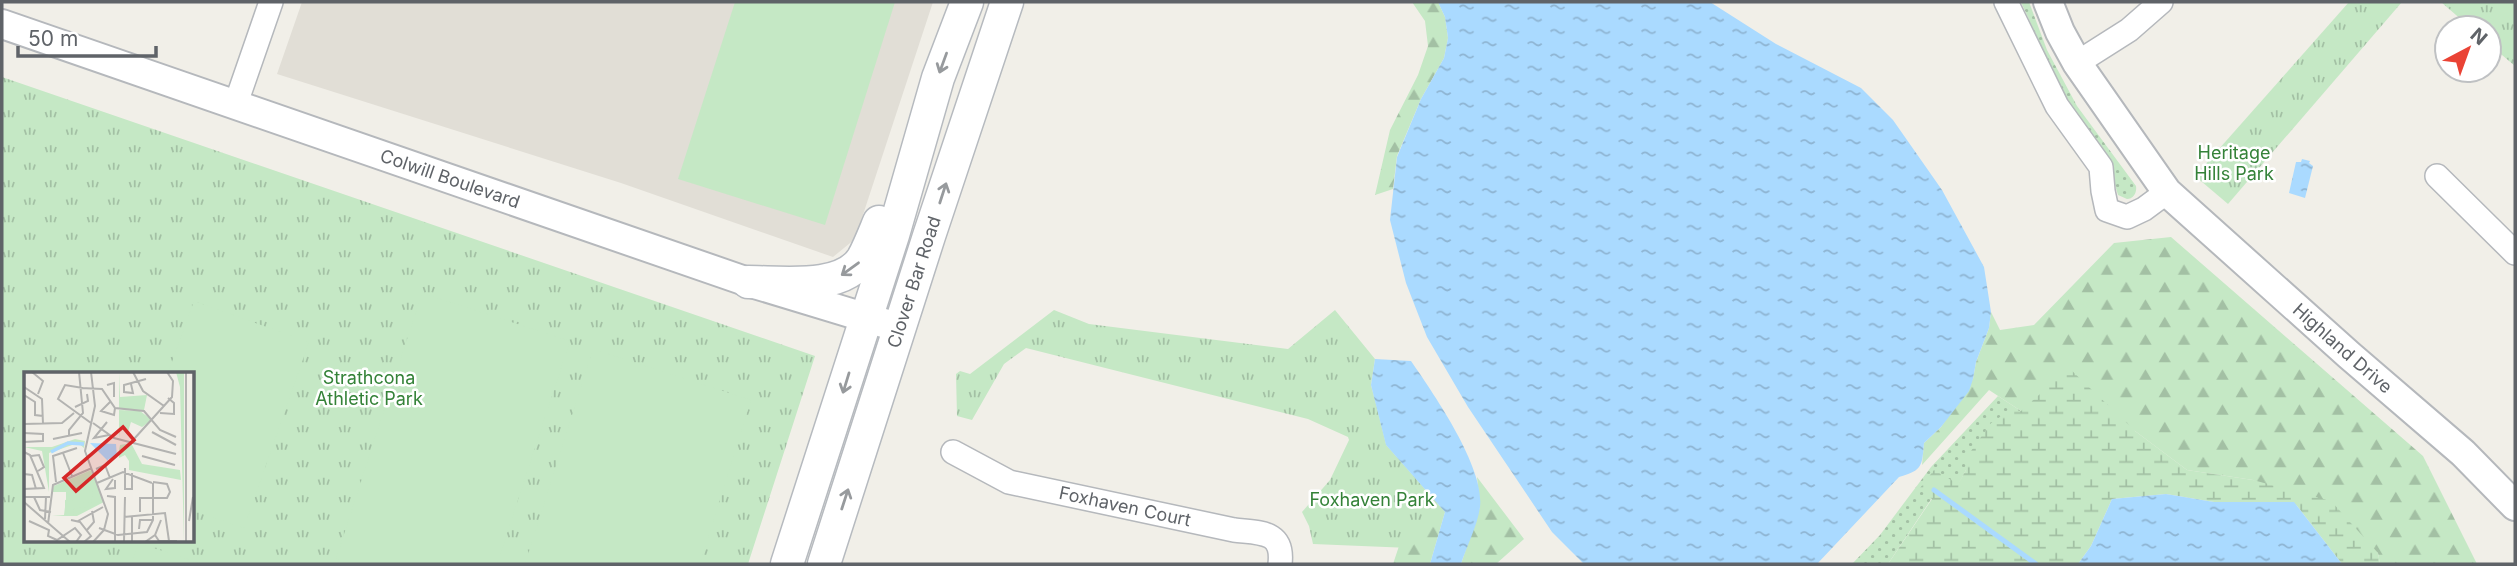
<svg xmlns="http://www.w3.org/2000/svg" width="2517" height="566" viewBox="0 0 2517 566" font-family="Inter,sans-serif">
  <defs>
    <pattern id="grass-dots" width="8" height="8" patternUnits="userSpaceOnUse" patternTransform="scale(1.75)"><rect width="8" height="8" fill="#c5e8c5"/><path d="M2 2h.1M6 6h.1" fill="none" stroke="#a3c0a4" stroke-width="1.8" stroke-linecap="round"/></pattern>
    <pattern id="forest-firs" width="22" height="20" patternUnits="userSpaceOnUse" patternTransform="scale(1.75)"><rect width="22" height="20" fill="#c5e8c5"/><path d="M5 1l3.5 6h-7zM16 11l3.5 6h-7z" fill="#a3c0a4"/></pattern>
    <pattern id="wetland-marsh" width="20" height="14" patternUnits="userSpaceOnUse" patternTransform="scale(1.75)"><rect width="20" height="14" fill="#c5e8c5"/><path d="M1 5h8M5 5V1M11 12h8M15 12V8" fill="none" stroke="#a3c0a4"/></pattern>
    <pattern id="park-tufts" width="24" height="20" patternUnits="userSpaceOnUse" patternTransform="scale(1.75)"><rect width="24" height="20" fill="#c5e8c5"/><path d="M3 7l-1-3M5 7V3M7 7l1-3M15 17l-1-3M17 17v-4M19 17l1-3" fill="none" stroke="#a3c0a4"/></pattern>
    <pattern id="water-ripples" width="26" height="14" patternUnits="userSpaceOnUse" patternTransform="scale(1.75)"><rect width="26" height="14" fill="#aadaff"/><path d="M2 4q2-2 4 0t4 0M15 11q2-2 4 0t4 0" fill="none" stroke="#8eb4d2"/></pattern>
  </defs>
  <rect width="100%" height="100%" fill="#f1efe8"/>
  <polygon fill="#e1ded6" points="302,2 933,2 855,239 833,257 621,183 277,74"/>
  <g fill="url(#grass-dots)">
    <path d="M 2021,2 L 2029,2 L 2047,50 L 2077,106 L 2136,186 C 2137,192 2134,199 2127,199 L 2118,195 L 2111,172 L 2057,81 Z"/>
    <polygon points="1998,396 2021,411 1966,470 1958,485 1934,471 1932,498 1888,564 1852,564 1880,535 1931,467"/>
  </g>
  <g fill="url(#forest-firs)">
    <polygon points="1412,2 1438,2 1445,17 1448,38 1444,58 1421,99 1397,156 1393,189 1375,195 1390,130 1418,75 1428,46 1425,21"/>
    <polygon points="2171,237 2423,456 2477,564 2380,564 2378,553 2253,480 2187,470 2135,431 2021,411 1989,390 1922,465 1924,443 1941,427 1973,379 1976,362 1989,328 1991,312 2000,330 2034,325 2114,243"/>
    <polygon points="1371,385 1386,445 1445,512 1430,564 1393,564 1403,534"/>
    <polygon points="1477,477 1524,539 1496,564 1461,564 1480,507"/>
  </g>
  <polygon fill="url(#wetland-marsh)" points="2069,368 2135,431 2187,470 2253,480 2331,501 2378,553 2380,564 2342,564 2294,502 2214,502 2166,494 2112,499 2091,546 2078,564 1888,564 1932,499 1920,488 1934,470 1958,484 1966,470 1966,458 1991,423 2009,411 2021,411"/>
  <g fill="url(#park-tufts)" fill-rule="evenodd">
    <polygon points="2349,2 2402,2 2228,204 2195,176"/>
    <polygon points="2441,2 2515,2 2515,66 2489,44 2489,28 2471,28"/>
    <path d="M 2,77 L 815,356 L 748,564 L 2,564 ZM 26,374 L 192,374 L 192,540 L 26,540 Z"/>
    <polygon points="1054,310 1089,324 1288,349 1335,310 1375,359 1371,385 1386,445 1445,512 1410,548 1313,544 1309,526 1302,512 1330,480 1349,440 1348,437 1308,419 1026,348 1004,364 972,420 957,416 956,374 960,371 970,374"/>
  </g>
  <g fill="#c5e8c5">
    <polygon points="735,2 895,2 825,225 678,179"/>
    <polygon points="422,293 570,341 497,564 353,564 336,559"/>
    <polygon points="194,301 309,342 244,528 193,510 192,374 168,373"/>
    <polygon points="593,349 751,400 700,564 525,564"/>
    <polygon points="138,543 203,564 131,564"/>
  </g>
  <g fill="url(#water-ripples)">
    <path d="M 1438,2 L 1710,2 L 1776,44 L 1861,88 L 1893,120 L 1942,190 L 1984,267 L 1991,312 L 1989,328 L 1976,362 L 1973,379 L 1969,391 L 1941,427 L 1924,443 C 1922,466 1923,470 1899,477 L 1817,564 L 1584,564 L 1552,532 L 1468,407 L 1427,337 L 1406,283 L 1390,220 L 1397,157 L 1421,99 L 1444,58 L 1448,38 L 1445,17 Z"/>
    <polygon points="2302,159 2310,161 2309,163 2313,166 2305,198 2289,193 2296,162 2301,162"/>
    <path d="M 1375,359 L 1411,361 C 1433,393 1485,467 1480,507 C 1478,524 1466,548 1461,564 L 1430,564 L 1445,512 L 1386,445 L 1371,385 Z"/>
    <polygon points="2166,494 2214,502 2294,502 2342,564 2078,564 2091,546 2112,499"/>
  </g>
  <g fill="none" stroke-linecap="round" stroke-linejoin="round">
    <polyline stroke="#aadaff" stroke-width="5" points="1934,490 2036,564"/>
    <defs>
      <g id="minor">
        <polyline points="2006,2 2057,106 2101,167 2103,191 2107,210 2127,217 2144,209 2167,192"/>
        <polyline points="2077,63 2129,30 2161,2"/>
        <polyline points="236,103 271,2"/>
        <polyline points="2437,176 2515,253"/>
        <path id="s1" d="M 953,452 L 1009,482 L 1234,530 C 1259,533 1284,530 1280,564"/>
      </g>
      <g id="tertiary">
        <path id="s2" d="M 2048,2 L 2060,32 L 2077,63 L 2167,192 L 2349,355 L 2463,453 L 2515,506"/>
        <path id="s3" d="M 2,24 L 748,282 L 900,328"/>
      </g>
      <g id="secondary">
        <path d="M 748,282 C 782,282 843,291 863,258 C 869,247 874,234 879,222"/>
        <polyline points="787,564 893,235 938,78 967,2"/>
        <path id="s4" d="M 824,564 L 929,236 L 1007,2"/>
      </g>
    </defs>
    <use href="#minor" stroke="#b5b8bc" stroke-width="26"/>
    <use href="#tertiary" stroke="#b5b8bc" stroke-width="32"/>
    <use href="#secondary" stroke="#b6babf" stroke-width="35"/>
    <use href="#minor" stroke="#fff" stroke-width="23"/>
    <use href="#tertiary" stroke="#fff" stroke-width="28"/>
    <use href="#secondary" stroke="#fff" stroke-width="32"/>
  </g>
  <defs><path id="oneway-shaft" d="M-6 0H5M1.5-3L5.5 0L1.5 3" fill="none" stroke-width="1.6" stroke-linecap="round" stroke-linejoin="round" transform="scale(1.75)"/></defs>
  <g stroke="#979a9d">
    <use href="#oneway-shaft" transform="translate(943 63) rotate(110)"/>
    <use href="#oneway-shaft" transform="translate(943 193) rotate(-72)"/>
    <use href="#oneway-shaft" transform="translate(850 269) rotate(144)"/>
    <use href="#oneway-shaft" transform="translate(846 383) rotate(107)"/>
    <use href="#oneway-shaft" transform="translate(845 499) rotate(-72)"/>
  </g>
  <g text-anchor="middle" stroke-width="5" stroke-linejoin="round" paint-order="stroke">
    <g font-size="18" fill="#348238" stroke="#fff">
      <text x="2234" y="159">Heritage<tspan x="2234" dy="21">Hills Park</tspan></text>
      <text x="369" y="384">Strathcona<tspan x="369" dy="21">Athletic Park</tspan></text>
      <text x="1372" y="506">Foxhaven Park</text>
    </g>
    <g font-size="18" fill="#5f6368" stroke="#fff">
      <text dy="6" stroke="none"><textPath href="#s3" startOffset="474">Colwill Boulevard</textPath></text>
      <text dy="6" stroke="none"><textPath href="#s4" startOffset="296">Clover Bar Road</textPath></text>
      <text dy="6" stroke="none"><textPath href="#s2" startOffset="460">Highland Drive</textPath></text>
      <text dy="6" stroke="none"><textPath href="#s1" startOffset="182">Foxhaven Court</textPath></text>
    </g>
  </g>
  <g transform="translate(24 372)">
    <rect width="170" height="170" fill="#f1efe8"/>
    <path d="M 152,0 L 160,0 L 160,170 L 156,15 Z" fill="#c5e8c5"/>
    <path d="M 107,71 L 118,92 L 156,98 L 157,108 L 105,98 L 105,89 L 101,83 L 95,86 L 95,78 L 96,73 Z" fill="#c5e8c5"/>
    <path d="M 95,0 L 96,25 L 123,23 L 120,38 L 95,37 ZM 95,38 L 116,39 L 128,48 L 118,55 L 107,50 L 104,60 L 96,57 L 95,66 ZM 51,67 L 61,69 L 60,76 L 54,71 L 25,81 L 25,120 L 18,79 L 0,75 L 28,75 ZM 67,98 L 80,130 L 53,144 L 28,144 L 40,143 L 42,127 L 42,120 L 28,120 L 30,114 Z" fill="#c5e8c5"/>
    <path d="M 69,119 L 77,127 L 68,134 L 49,137 L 50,143 L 41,143 L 41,128 L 67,131 Z" fill="#c5e8c5"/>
    <path d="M 66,71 L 92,72 L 93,86 L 84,87 L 86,91 Z" fill="#aadaff"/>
    <path fill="none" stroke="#aadaff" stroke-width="3.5" d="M 27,80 L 44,71 L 60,72"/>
    <path fill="none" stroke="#b3b3b1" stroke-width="2" d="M 8,0 L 19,9 L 14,22M 67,0 L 71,34 L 61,79 L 84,142 L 80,158 L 69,170M 109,0 L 119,19 L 140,34M 162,0 L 162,170M 107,12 L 109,21 L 100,20 L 100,13 L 122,7M 83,13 L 90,11 L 90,25M 0,15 L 18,27 L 19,52M 57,16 L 78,17 L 91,36 L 120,39 L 136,58 L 152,65M 59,16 L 41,13 L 34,27 L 67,51M 0,23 L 11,30 L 11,43 L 19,44M 86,30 L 77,39 L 90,43 L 91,36M 51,35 L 64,29 L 63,22M 136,41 L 150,42 L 150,31 L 144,26M 83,50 L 70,66 L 85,63M 69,51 L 90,66 L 152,82M 0,52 L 38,51 L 50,41M 128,60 L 152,73M 0,61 L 19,62 L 19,69 L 0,70M 45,64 L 45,58 L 59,41 L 55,0M 29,67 L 58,61M 110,67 L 148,25 L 149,9 L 143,0M 0,80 L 6,83 L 20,116 L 0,117M 39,81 L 48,104M 7,84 L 15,83 L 20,95 L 14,99M 118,84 L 151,93M 101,96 L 101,117 L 108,117 L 108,101M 72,97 L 81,93 L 86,106M 0,102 L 8,103 L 12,117M 89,107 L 82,117 L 91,116 L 91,108M 32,110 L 29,84 L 53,76M 73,111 L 99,100 L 128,111M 83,124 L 91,125 L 91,170M 1,125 L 26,125M 10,125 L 16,138 L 27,140M 0,130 L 46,170M 116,140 L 116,126 L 143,126 L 146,120 L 143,112 L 129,110M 100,145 L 141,141 L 145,169M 108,145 L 108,170M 21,147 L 22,125M 47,148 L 56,150 L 67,164 L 60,170M 5,149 L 25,158 L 24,164 L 33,168 L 51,156 L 57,163 L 52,170M 54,149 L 79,135M 165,149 L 169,125M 24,152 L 29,113 L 68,96M 75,156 L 94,163 L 123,160 L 129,148 L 129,111M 115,157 L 116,148 L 129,148M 63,158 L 70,150 L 68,139M 131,163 L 135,169 L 153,169M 100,170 L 101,125M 121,170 L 131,163 L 137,148"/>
    <path fill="#d62828" fill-opacity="0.15" stroke="#d62828" stroke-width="3.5" d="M 99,55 L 110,68 L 52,119 L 40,106 Z"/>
    <rect width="170" height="170" fill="none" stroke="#5f6368" stroke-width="3.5"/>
  </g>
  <rect width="2517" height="566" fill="none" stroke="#5f6368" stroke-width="7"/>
  <g transform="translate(2468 49) rotate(41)"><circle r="33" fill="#ffffff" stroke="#bfc1c3" stroke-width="2"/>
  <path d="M0-5L12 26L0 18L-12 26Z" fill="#ea4335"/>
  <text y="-10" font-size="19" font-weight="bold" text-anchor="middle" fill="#5f6368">N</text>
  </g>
  <path d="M18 46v10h138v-10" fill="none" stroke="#5f6368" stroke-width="3.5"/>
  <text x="28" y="46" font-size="21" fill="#5f6368" stroke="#ffffff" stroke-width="5" paint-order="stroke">50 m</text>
</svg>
